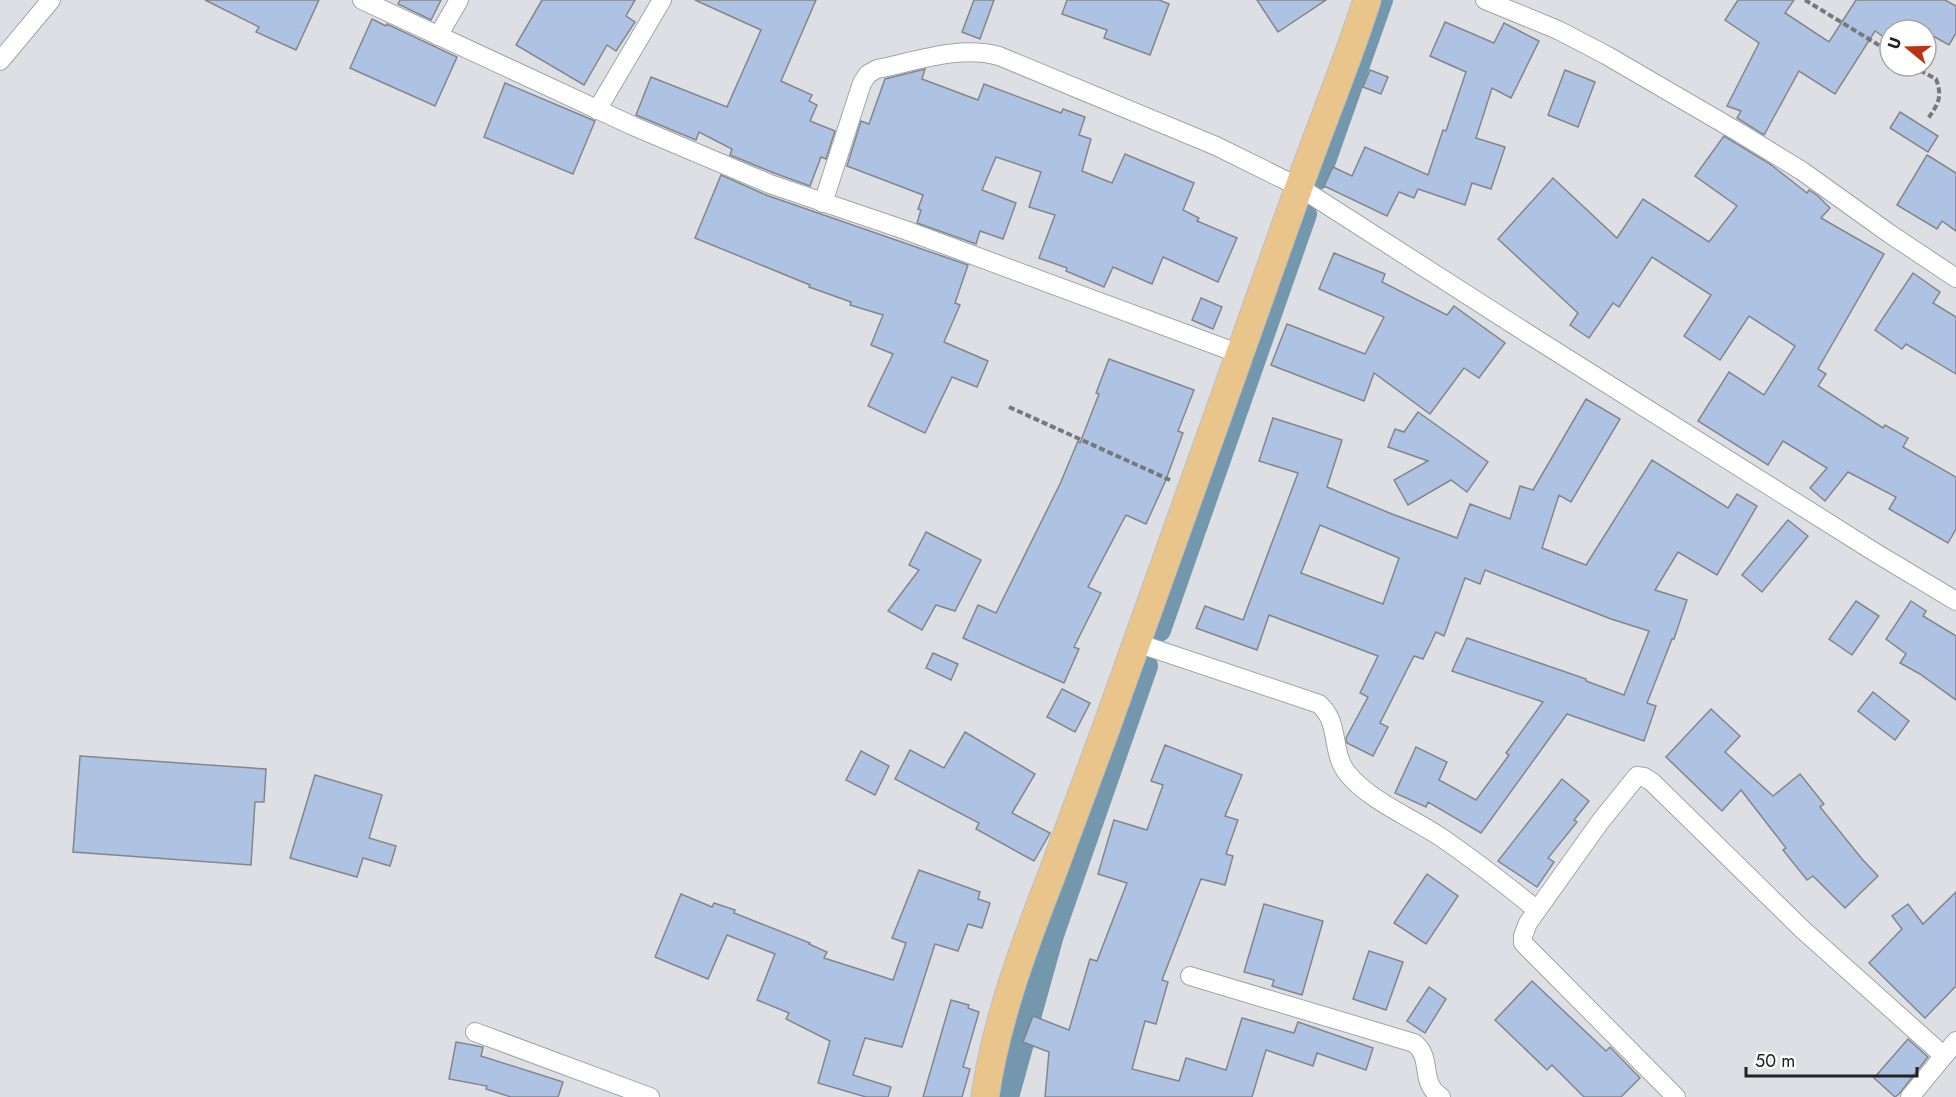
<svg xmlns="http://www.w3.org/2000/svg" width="1956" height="1097" viewBox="0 0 1956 1097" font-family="Jost,sans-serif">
  <rect width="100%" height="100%" fill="#dddfe4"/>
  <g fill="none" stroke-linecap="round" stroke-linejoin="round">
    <g stroke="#7397ac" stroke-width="24">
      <polyline points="1318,178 1381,0"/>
      <polyline points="1159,630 1305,214"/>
      <polyline points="1007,1097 1052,935 1146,666"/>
    </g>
  </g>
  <g fill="#aec3e3" stroke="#83868a" stroke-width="1.5" fill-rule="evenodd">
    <polygon points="205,0 319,0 296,50 256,32 259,27"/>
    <polygon points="400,0 441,0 431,20 398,4"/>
    <polygon points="542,0 635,0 626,16 635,22 616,51 607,45 584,85 516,45"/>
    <polygon points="695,0 816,0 781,81 812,95 809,101 817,105 810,121 835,131 826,159 821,157 810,186 774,173 730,155 732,149 699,132 696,140 636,115 651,77 727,107 761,30"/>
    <polygon points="974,0 994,0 980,39 962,32"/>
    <polygon points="1067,0 1159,0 1169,4 1150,55 1104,38 1107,30 1062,14"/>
    <polygon points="1257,0 1326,0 1278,32"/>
    <polygon points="1738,0 1794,0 1785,13 1829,42 1856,0 1945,0 1956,6 1956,33 1949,45 1926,32 1926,30 1890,30 1890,41 1875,31 1835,94 1799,71 1764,135 1737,118 1741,111 1727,106 1759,43 1725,20"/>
    <polygon points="372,19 386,26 387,24 457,57 435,106 350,68"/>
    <polygon points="1445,22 1494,43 1504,23 1539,41 1511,98 1492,88 1476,138 1505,147 1491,189 1472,183 1465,205 1418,189 1414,198 1399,192 1387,216 1324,186 1333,167 1352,176 1365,147 1428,175 1443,130 1446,131 1466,72 1430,56"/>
    <polygon points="925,69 922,79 978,100 984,84 1061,113 1063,109 1085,117 1079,135 1091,139 1082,171 1112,183 1125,154 1194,183 1183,210 1199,218 1197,221 1237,238 1218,282 1163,257 1152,284 1113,267 1104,287 1066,271 1067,268 1039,258 1055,215 1029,207 1041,172 996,157 982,190 1016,203 1003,239 980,231 976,244 917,223 921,210 918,209 923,195 847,166 861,121 869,124 885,79"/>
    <polygon points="1370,70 1388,77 1381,94 1363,87"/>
    <polygon points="1565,70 1595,82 1578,127 1548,115"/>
    <polygon points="505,83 595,121 573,174 484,137"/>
    <polygon points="1900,112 1938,136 1928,152 1890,128"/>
    <polygon points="1724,136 1770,164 1807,193 1809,190 1818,196 1830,208 1821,218 1884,254 1818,369 1826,374 1818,386 1883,428 1885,425 1908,438 1903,447 1956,477 1956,529 1948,543 1889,509 1896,497 1848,472 1825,501 1810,488 1827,468 1783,441 1768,465 1698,421 1729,372 1764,395 1795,346 1749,316 1720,360 1684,336 1711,295 1652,257 1619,307 1613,303 1589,338 1570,325 1578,313 1498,239 1553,178 1617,238 1643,199 1709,242 1737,206 1695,176"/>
    <polygon points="1927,155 1956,173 1956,231 1942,221 1937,229 1897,205"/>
    <polygon points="721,175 766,195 968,265 955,303 960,305 944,342 988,361 977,387 952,377 925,433 868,406 893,354 871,345 883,315 850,305 851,302 809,287 810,285 695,238"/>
    <polygon points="1334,253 1385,274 1382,282 1447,315 1454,306 1505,343 1479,378 1464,368 1430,414 1374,373 1364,401 1271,365 1287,324 1365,354 1384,317 1319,289"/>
    <polygon points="1913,273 1940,292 1933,303 1956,317 1956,374 1906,344 1902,349 1875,330"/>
    <polygon points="1201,298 1222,307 1213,329 1192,320"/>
    <polygon points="1109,359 1194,390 1178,431 1183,433 1165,482 1146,524 1126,515 1088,587 1101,593 1074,647 1079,649 1064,683 963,638 978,605 996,613 1060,484 1078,441 1080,443 1099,394 1096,393"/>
    <path d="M 1586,399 L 1620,419 L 1571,502 L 1559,495 L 1542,548 L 1586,565 L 1652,460 L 1728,508 L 1737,494 L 1757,506 L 1717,575 L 1678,552 L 1655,590 L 1687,600 L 1674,639 L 1672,639 L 1647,703 L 1656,706 L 1644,741 L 1567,714 L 1481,833 L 1428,802 L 1426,807 L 1395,793 L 1416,747 L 1447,762 L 1439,780 L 1476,800 L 1509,755 L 1506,753 L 1543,702 L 1452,671 L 1467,638 L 1586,679 L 1586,681 L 1624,695 L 1649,631 L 1611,619 L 1485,570 L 1480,584 L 1465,578 L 1444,636 L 1436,632 L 1423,659 L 1414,656 L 1380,723 L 1388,727 L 1373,756 L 1347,743 L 1346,738 L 1368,697 L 1360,693 L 1378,656 L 1269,615 L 1257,650 L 1196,628 L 1205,606 L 1243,620 L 1298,473 L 1259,461 L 1273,418 L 1342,440 L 1327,487 L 1392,514 L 1457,538 L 1470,504 L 1510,519 L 1520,486 L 1533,490 ZM 1320,525 L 1399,558 L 1383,604 L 1301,573 Z"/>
    <polygon points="1418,412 1488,462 1467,492 1451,480 1408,505 1394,480 1428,461 1388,447 1395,429 1404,432"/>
    <polygon points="1788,520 1808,536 1762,592 1742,575"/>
    <polygon points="926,532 981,560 955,611 936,605 922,630 888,611 919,570 909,565"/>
    <polygon points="1856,601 1879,616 1852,655 1829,639"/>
    <polygon points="1911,601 1926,611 1923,616 1956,636 1956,700 1920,674 1900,663 1906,654 1886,639"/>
    <polygon points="933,653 958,664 951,680 926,668"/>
    <polygon points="1062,689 1090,703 1075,732 1047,717"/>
    <polygon points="1873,692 1909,721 1895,740 1858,711"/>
    <polygon points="1711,709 1740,736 1725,752 1773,796 1800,774 1824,804 1820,807 1862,859 1878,876 1845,908 1813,876 1807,880 1783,850 1786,848 1741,790 1722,811 1666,757"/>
    <polygon points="965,732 1035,774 1012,813 1050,833 1034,861 976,829 979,823 895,779 910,750 944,768"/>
    <polygon points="1165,745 1242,775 1225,816 1238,820 1226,854 1233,856 1225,885 1201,879 1162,980 1168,982 1156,1024 1145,1021 1132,1069 1179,1081 1186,1058 1226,1070 1242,1018 1294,1033 1298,1022 1373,1048 1366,1070 1317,1053 1313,1066 1266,1050 1252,1097 1045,1097 1049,1052 1023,1042 1033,1016 1069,1030 1090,959 1097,961 1127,883 1098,874 1114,820 1147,830 1163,785 1151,781"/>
    <polygon points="861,751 889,766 875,795 846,780"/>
    <polygon points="80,756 266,769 264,802 255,802 251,865 73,852"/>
    <polygon points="315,775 382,795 369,838 396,846 390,866 363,858 357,877 290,858"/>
    <polygon points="1562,779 1589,801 1574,820 1577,822 1548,858 1554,862 1537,887 1498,861"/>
    <polygon points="919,870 980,892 978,899 990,903 982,928 968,924 958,951 935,944 902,1047 865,1038 853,1075 891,1087 888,1097 866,1097 818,1083 830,1041 786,1019 789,1013 757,1000 775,954 727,935 708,979 655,957 681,894 712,907 714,903 735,910 734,913 810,943 809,944 827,952 824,958 893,980 906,943 892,938"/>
    <polygon points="1427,874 1458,896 1426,944 1394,923"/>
    <polygon points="1956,892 1956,986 1925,1018 1869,963 1902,929 1892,916 1908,904 1923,924"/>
    <polygon points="1264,904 1323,921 1302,995 1272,986 1274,980 1244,972"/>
    <polygon points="1369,951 1403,962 1386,1010 1353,999"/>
    <polygon points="1532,981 1606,1051 1610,1047 1640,1078 1621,1097 1584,1097 1552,1065 1547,1070 1495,1020"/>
    <polygon points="1429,987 1446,999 1425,1033 1407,1021"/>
    <polygon points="951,1000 969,1005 968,1008 979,1012 963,1067 970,1069 962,1097 923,1097"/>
    <polygon points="1908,1039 1928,1057 1899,1094 1895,1097 1874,1078"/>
    <polygon points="456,1042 483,1047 481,1056 563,1082 558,1097 511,1097 486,1089 487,1086 449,1079"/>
  </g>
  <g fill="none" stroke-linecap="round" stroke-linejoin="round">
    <defs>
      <g id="street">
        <polyline points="362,0 633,126 770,184 905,230 1240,354"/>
        <polyline points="1485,0 1558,30 1606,55 1740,133 1802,171 1890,234 1956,278"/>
        <polyline points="438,36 459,0"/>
        <polyline points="0,61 51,0"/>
        <polyline points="597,110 662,0"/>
        <path d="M 823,203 L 862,83 L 868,74 L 877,69 C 917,61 959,45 999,56 L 1216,146 L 1299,187 L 1533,337 L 1876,553 L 1956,601"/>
        <path d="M 1137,643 L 1319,704 C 1341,723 1330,753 1348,774 C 1369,800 1410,817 1439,836 C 1473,859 1505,884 1537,910"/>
        <path d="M 1190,976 L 1414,1043 C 1434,1058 1418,1082 1441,1097"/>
        <polyline points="475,1032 650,1097"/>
        <polyline points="1676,1097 1523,943 1523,936 1528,923 1600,822 1637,776 1644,777 1652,782 1802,929 1944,1056"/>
        <polyline points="1910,1097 1956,1041"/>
      </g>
      <path id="primary" d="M 985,1097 C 996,1020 1024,946 1052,874 C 1070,826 1087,779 1105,731 C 1171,551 1234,368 1299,187 C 1321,124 1347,63 1367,0"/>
    </defs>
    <use href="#street" stroke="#a1a4a8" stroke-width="20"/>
    <use href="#primary" stroke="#bcbdbd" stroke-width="29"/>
    <g stroke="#76787b" stroke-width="4" stroke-dasharray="6 3" stroke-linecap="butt">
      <polyline points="1805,0 1890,52"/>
      <path d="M 1912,66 L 1936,79 C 1943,98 1938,104 1927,120"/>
      <polyline points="1009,407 1170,480"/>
    </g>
    <use href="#street" stroke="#fff" stroke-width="18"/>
    <use href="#primary" stroke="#eac58b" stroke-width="27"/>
  </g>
  <g transform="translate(1908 48) rotate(289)"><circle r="28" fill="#ffffff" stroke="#a6a7a7" stroke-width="1.5"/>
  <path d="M0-4.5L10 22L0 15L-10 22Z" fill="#bd3211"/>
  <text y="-9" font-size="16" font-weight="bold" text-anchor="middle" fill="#212224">U</text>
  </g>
  <path d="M1746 1067v9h171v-9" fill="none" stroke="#212224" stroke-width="3"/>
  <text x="1755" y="1067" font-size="18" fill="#212224" stroke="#ffffff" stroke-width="4.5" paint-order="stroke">50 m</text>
</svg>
